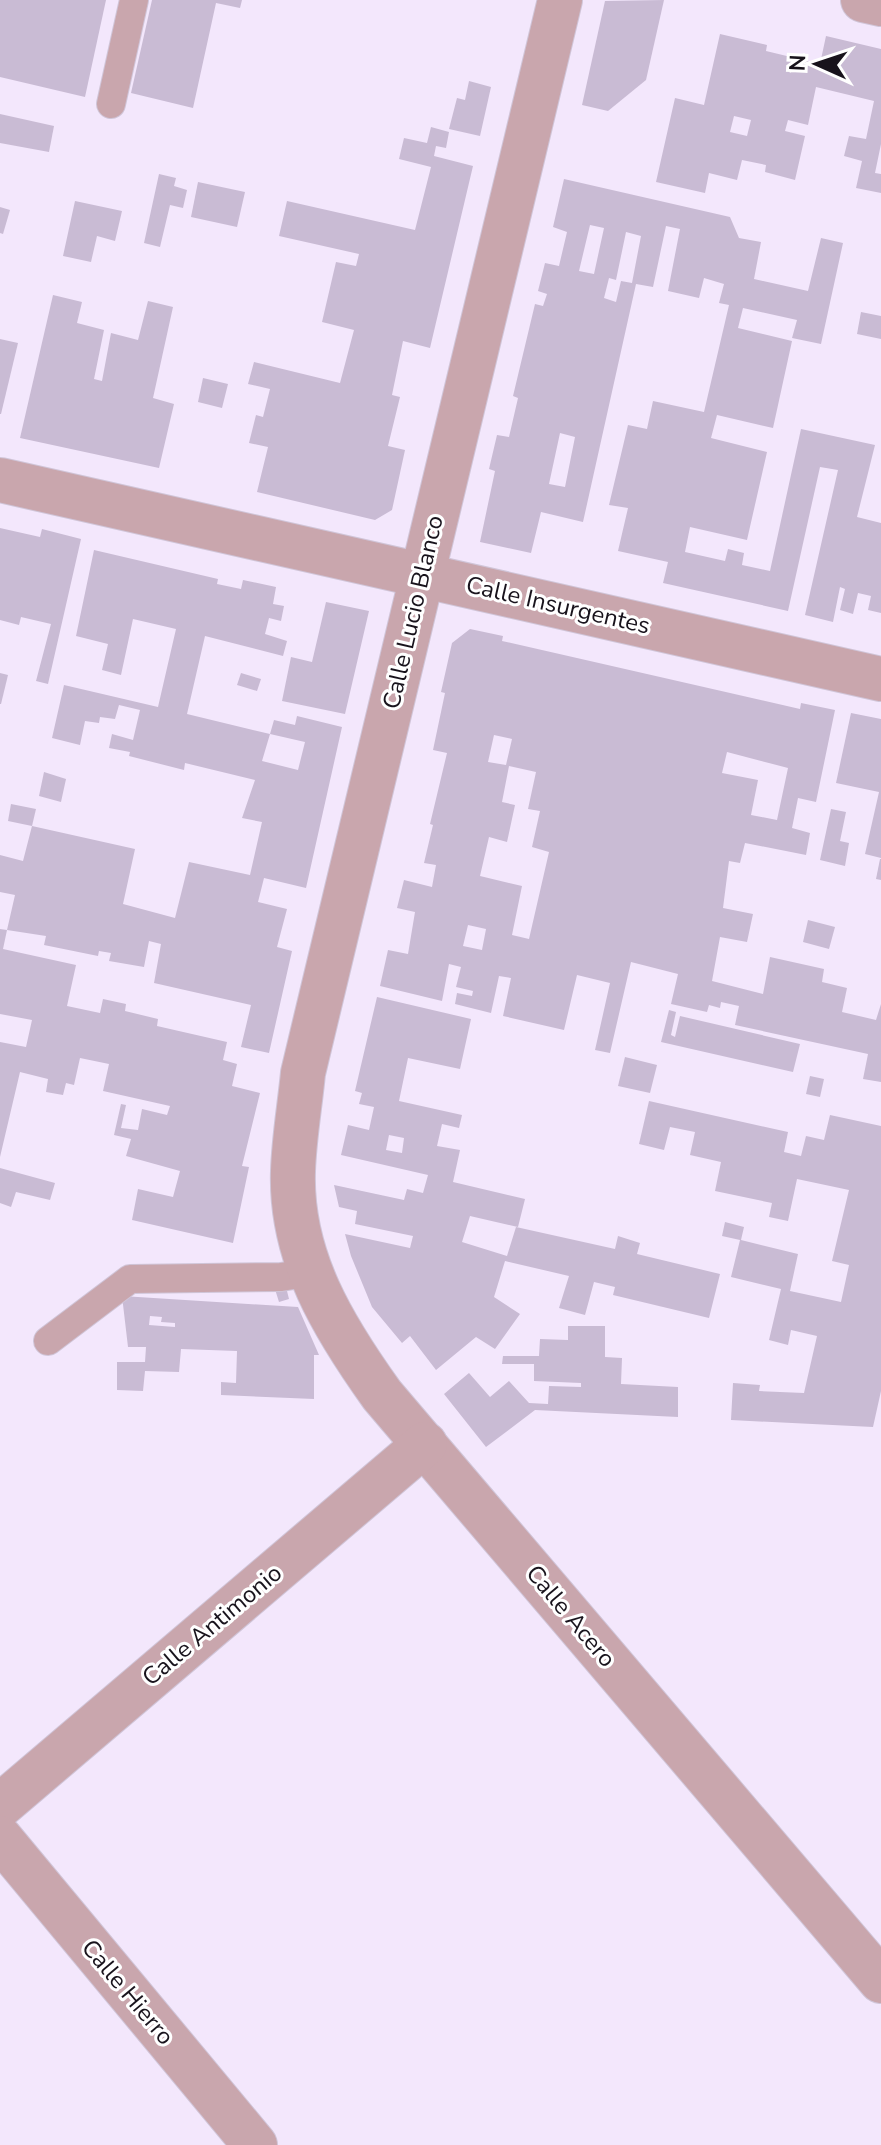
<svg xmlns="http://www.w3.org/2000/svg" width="881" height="2145" viewBox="0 0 881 2145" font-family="'Nunito Sans',sans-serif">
  <rect width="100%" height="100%" fill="#f3e7fc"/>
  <g fill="#c9bbd4" fill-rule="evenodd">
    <polygon points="0,0 106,0 85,97 0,77"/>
    <polygon points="152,0 242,0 240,8 216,3 193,108 131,93"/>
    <polygon points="664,0 646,80 608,111 582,105 605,1"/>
    <path d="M 720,34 L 767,45 L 766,51 L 820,64 L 826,36 L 881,49 L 881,144 L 875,173 L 881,174 L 881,193 L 856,188 L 862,161 L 844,156 L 849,136 L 866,139 L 874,101 L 816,87 L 808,125 L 788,120 L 785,131 L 805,136 L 795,180 L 765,172 L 766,165 L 742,160 L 737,180 L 709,173 L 705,193 L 656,182 L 675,98 L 704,105 ZM 734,116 L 751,120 L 747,136 L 730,132 Z"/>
    <polygon points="469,81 491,87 480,136 449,129 457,98 465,100"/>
    <polygon points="0,114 54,126 49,152 0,143"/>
    <polygon points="431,127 449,132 446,148 436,146 434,156 473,166 430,348 403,341 392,395 400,397 388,446 405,450 392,510 375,520 257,492 268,447 249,443 256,415 263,417 270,389 248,384 254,362 340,383 354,330 322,322 336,262 356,266 359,254 279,236 287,201 415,230 431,167 399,159 404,138 427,143"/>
    <polygon points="159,174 176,178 174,186 187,190 183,208 170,205 160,247 144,243"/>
    <path d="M 564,179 L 730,217 L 739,238 L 761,242 L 754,279 L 808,291 L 821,238 L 843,243 L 821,344 L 792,338 L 797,320 L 743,308 L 738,328 L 792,341 L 773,428 L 717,415 L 711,438 L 767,452 L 747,540 L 690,527 L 685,552 L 725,561 L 728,549 L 744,553 L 742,565 L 770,571 L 801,429 L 875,445 L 857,517 L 881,523 L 881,613 L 868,610 L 871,596 L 858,593 L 853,614 L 840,610 L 845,589 L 840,587 L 833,622 L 805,615 L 838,470 L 820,467 L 788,611 L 663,583 L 668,562 L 618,551 L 628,508 L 609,505 L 628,425 L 647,429 L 653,401 L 704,412 L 729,305 L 719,303 L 724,284 L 704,278 L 699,298 L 668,291 L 680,229 L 666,226 L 653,287 L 636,284 L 583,522 L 541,512 L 531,553 L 480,542 L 495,471 L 489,469 L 497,435 L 509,437 L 518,398 L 513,396 L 535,304 L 543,306 L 547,294 L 538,291 L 545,263 L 559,266 L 567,232 L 553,227 ZM 590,225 L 604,228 L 594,274 L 579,271 ZM 626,232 L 641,236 L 632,283 L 621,281 L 616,302 L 604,298 L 609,278 L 616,280 ZM 560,433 L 575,437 L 565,487 L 549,484 Z"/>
    <polygon points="198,182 245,192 237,227 191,217"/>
    <polygon points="75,201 122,211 115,241 97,236 91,262 63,256"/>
    <polygon points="0,207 10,210 3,234 0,233"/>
    <polygon points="53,295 82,302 77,323 104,330 94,379 102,381 111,333 138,340 148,301 173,307 153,398 174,404 159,468 20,438"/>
    <polygon points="861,312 881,316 881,339 857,334"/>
    <polygon points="0,339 18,343 1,414 0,414"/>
    <polygon points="203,378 228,384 222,408 198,402"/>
    <polygon points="0,528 40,537 42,529 81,539 48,684 36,681 51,624 21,617 19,625 0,620"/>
    <polygon points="94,550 218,579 217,584 241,589 243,580 276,587 273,604 284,606 281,621 269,618 265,634 287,641 283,656 205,636 187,714 270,734 262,761 298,770 305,742 270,734 274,720 295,725 297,716 342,727 306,888 264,878 258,902 287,909 277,947 292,951 269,1053 241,1047 251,1005 154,983 161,944 149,941 144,967 109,961 111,953 99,951 98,956 44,945 46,936 7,930 15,895 0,892 0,855 23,861 32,826 135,849 123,904 175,918 189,862 250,875 262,822 242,818 255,780 185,763 184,770 129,756 130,752 109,748 112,734 133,740 140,710 119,705 115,719 100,717 99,723 85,721 80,745 52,738 64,685 158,707 176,629 133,619 121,675 102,670 108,644 76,636"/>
    <polygon points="326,602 369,611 345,714 282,701 291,657 312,662"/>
    <path d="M 470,629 L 503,636 L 502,641 L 800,709 L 801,703 L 835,710 L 816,802 L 798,798 L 792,828 L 810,833 L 806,855 L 745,843 L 740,863 L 729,861 L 723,908 L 753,914 L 747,942 L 720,937 L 712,981 L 763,994 L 770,957 L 824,969 L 822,982 L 847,988 L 842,1012 L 876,1020 L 881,1004 L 881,1082 L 863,1079 L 868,1054 L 735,1025 L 739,1006 L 721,1002 L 720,1008 L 709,1005 L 707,1012 L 671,1004 L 678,974 L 631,962 L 610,1053 L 595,1050 L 610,983 L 577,975 L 564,1030 L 503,1016 L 511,978 L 499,976 L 491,1013 L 455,1004 L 457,993 L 472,996 L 473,991 L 456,987 L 461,967 L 449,964 L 442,1001 L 380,986 L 388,950 L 408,954 L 415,912 L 397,908 L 404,880 L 432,887 L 436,865 L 424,863 L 433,825 L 430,824 L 447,753 L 433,750 L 445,693 L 441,692 L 452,643 ZM 494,735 L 512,739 L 506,765 L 488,762 ZM 727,752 L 788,768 L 777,820 L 751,815 L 758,780 L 722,773 ZM 509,766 L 536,772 L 528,809 L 540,811 L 532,847 L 549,852 L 529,939 L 512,935 L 522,886 L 480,876 L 489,837 L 507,842 L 515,805 L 502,802 ZM 468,925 L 486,929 L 482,950 L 463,946 Z"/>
    <polygon points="0,673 8,675 1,704 0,704"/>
    <polygon points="241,673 261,679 257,691 237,685"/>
    <polygon points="851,713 881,719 881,858 865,854 879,792 836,783"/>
    <polygon points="44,772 66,779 61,802 39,796"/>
    <polygon points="11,804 36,809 32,826 8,821"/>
    <polygon points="831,809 846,812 840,841 849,843 845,866 820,860"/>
    <polygon points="880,859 881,859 881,880 876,879"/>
    <polygon points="808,920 835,927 829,949 803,942"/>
    <polygon points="0,929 7,930 3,949 76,965 67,1006 100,1013 103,999 126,1004 125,1011 158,1019 157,1026 227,1042 223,1060 237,1064 232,1086 260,1093 242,1166 249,1167 233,1243 132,1220 138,1189 173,1197 180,1171 126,1156 131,1139 114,1135 121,1104 126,1105 121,1128 138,1130 142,1109 167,1115 170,1106 103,1091 109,1064 80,1058 74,1085 66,1083 63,1095 46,1092 48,1079 20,1072 0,1157 0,1042 26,1047 32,1020 0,1014"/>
    <path d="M 377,997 L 471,1019 L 460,1069 L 408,1058 L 399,1101 L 462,1115 L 459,1128 L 442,1124 L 437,1146 L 460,1150 L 453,1182 L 525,1199 L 518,1227 L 470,1216 L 462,1242 L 507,1256 L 516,1227 L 615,1249 L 618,1236 L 640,1243 L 637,1254 L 720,1274 L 709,1318 L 613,1295 L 615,1287 L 594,1282 L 585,1315 L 559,1308 L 569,1276 L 505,1261 L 494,1297 L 520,1314 L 495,1349 L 476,1337 L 436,1370 L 410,1336 L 402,1343 L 372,1307 L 351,1256 L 345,1234 L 410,1248 L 413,1236 L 355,1224 L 357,1211 L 339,1207 L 334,1185 L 404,1200 L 407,1189 L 423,1193 L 428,1175 L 341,1155 L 348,1125 L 369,1130 L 374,1107 L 359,1104 L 362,1093 L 355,1091 ZM 389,1135 L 404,1138 L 402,1153 L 386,1150 Z"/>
    <polygon points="669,1010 676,1012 671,1035 675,1037 680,1016 800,1044 793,1072 661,1042"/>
    <polygon points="625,1057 657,1065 650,1093 618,1086"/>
    <polygon points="810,1076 824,1079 820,1097 806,1094"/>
    <polygon points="649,1101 788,1132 784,1152 801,1156 806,1136 824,1140 830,1115 881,1126 881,1391 873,1427 731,1420 733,1383 760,1385 759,1391 804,1393 817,1336 791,1330 788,1345 769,1340 781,1289 731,1277 740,1240 722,1236 725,1222 744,1227 741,1240 798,1254 790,1291 841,1302 849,1265 832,1261 849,1190 797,1179 788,1221 769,1217 772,1203 715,1191 721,1162 690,1155 695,1132 670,1127 664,1150 639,1144"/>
    <polygon points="0,1168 55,1183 50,1200 16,1192 11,1207 0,1203"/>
    <polygon points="285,1283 289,1299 279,1302 274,1286"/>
    <path d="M 122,1296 L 298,1307 L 319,1355 L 314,1355 L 314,1399 L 221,1395 L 221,1382 L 236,1383 L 237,1351 L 181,1349 L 179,1372 L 145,1371 L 143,1391 L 117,1390 L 117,1362 L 145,1362 L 146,1347 L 128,1347 ZM 150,1316 L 162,1317 L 161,1322 L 175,1323 L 175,1327 L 149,1325 Z"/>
    <polygon points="568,1326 605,1326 605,1357 622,1358 621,1384 678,1387 678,1417 535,1410 486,1447 444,1394 469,1373 490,1397 509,1381 529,1403 548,1404 549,1386 581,1387 581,1383 534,1381 534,1364 502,1364 503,1356 539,1356 540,1339 568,1340"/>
  </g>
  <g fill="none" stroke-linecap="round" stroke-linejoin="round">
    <defs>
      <g id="lane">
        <polyline points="111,104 134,0"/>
        <polyline points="48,1341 130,1279 281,1277 312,1272"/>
      </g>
      <g id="street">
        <path d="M 560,0 L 303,1073 C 300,1105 294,1138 293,1171 C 290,1257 334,1328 382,1395 L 881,1981"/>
        <polyline points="863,0 881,4"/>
        <polyline points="0,480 881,679"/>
        <polyline points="0,1806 425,1444"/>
        <polyline points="0,1838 255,2145"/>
      </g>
    </defs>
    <use href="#lane" stroke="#d0c5d8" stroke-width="30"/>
    <use href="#street" stroke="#d0c5d8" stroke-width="46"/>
    <use href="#lane" stroke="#c9a6ad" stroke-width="28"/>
    <use href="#street" stroke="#c9a6ad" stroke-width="44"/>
  </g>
  <g text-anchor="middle" stroke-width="6" stroke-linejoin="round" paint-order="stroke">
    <g font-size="24" fill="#18131c" stroke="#fff">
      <text transform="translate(558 605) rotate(13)" y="8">Calle Insurgentes</text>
      <text transform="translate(413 612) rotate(-77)" y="8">Calle Lucio Blanco</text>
      <text transform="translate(571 1616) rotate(50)" y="8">Calle Acero</text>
      <text transform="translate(212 1625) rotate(-40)" y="8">Calle Antimonio</text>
      <text transform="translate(128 1992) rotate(50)" y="8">Calle Hierro</text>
    </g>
  </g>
  <g transform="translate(817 64) rotate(273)" stroke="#ffffff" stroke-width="6" paint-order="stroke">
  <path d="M0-6L14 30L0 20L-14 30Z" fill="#18131c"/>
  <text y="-12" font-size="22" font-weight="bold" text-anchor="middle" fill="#18131c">N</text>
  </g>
</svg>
